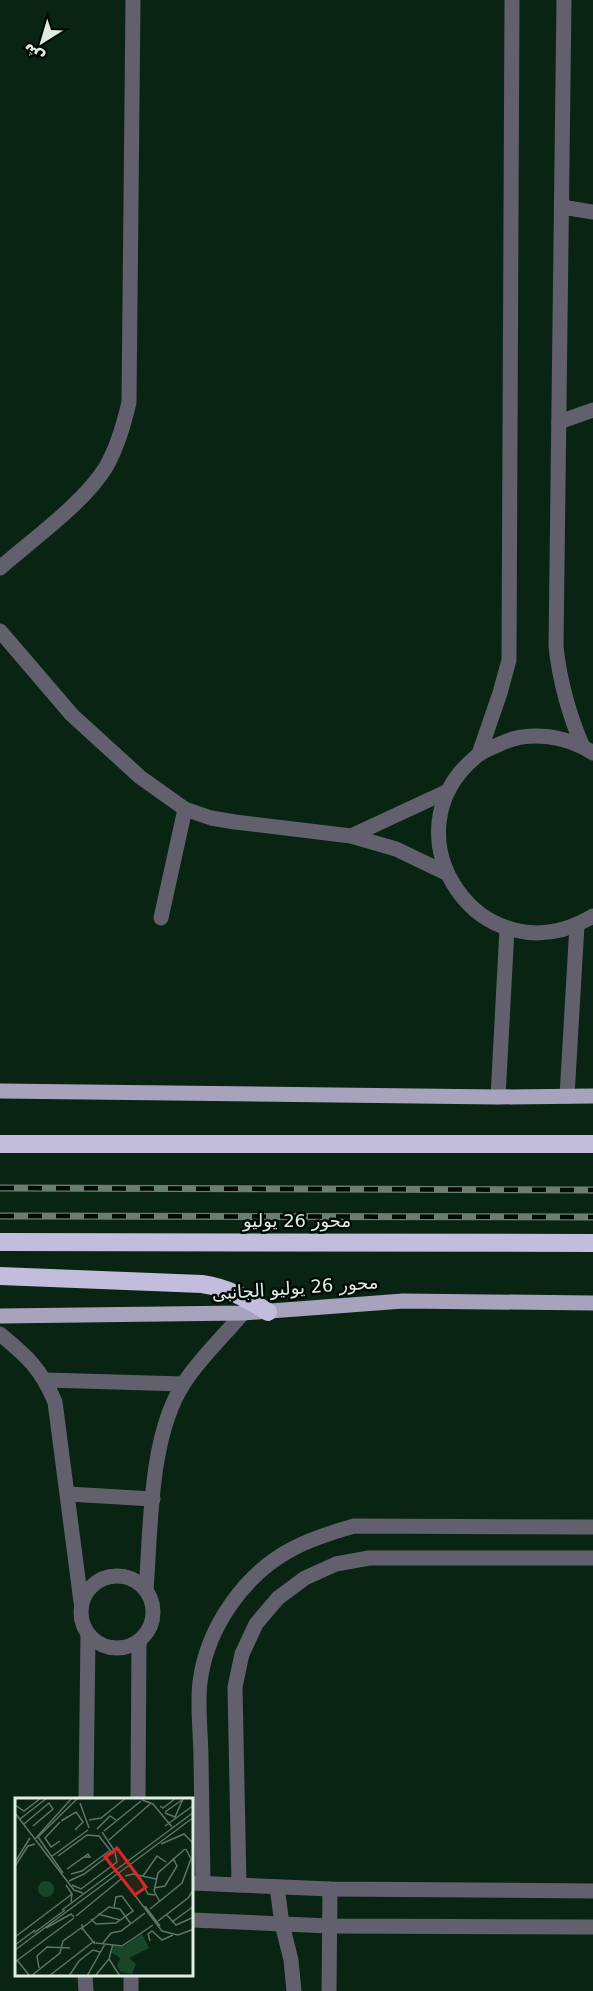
<svg xmlns="http://www.w3.org/2000/svg" width="593" height="1991" viewBox="0 0 593 1991" font-family="'DejaVu Sans',Cairo,sans-serif">
  <rect width="100%" height="100%" fill="#0a2413"/>
  <g fill="none" stroke-linecap="round" stroke-linejoin="round">
    <g stroke="#62606c" stroke-width="15">
      <path d="M 564,0 L 556,647 C 560,682 569,715 583,747"/>
      <polyline points="562,207 593,212"/>
      <polyline points="559,422 593,410"/>
      <path d="M 0,568 C 33,539 84,503 106,467 C 118,446 124,424 129,402 L 133,0"/>
      <polyline points="0,631 72,715 140,777 185,809 211,818 235,822 351,836 396,849 446,873"/>
      <path d="M 593,753 C 568,736 530,730 502,743 C 494,747 484,750 478,755 C 380,833 482,983 593,916"/>
      <polyline points="479,754 500,693 509,660 512,0"/>
      <polyline points="351,836 448,791"/>
      <polyline points="161,918 185,809"/>
      <polyline points="567,1096 577,925"/>
      <polyline points="498,1097 507,929"/>
      <path d="M 0,1334 C 28,1357 41,1369 55,1402 L 81,1602"/>
      <polyline points="46,1380 183,1384"/>
      <polyline points="68,1494 153,1499"/>
      <circle cx="117" cy="1612" r="36"/>
      <path d="M 146,1590 C 151,1527 149,1436 184,1383 C 200,1358 224,1336 243,1313"/>
      <polyline points="86,1799 88,1634"/>
      <polyline points="138,1799 139,1641"/>
      <polyline points="192,1883 330,1889 593,1891"/>
      <path d="M 203,1883 C 202,1842 202,1801 201,1760 C 201,1734 197,1707 200,1682 C 207,1627 245,1573 294,1548 C 313,1538 333,1532 354,1526 L 593,1527"/>
      <polyline points="239,1885 235,1687 242,1654 256,1624 278,1598 305,1578 336,1564 369,1558 593,1558"/>
      <polyline points="277,1887 282,1924 291,1960 294,1991"/>
      <polyline points="192,1920 330,1926 593,1927"/>
      <polyline points="85,1974 86,1991"/>
      <polyline points="131,1974 131,1991"/>
      <polyline points="329,1991 330,1889"/>
    </g>
    <g stroke="#a8a3bd" stroke-width="15">
      <polyline points="0,1091 498,1097 593,1096"/>
      <polyline points="0,1316 243,1313 403,1301 593,1303"/>
    </g>
    <g stroke="#c3bddd" stroke-width="18">
      <polyline points="0,1144 593,1144"/>
      <polyline points="0,1242 593,1243"/>
      <path d="M 0,1276 L 202,1284 C 228,1288 246,1298 268,1312"/>
    </g>
    <defs>
      <g id="rail">
        <polyline points="0,1188 593,1190"/>
        <polyline points="0,1216 593,1217"/>
      </g>
    </defs>
    <use href="#rail" stroke="#6a7f71" stroke-width="7"/>
    <use href="#rail" stroke="#020a05" stroke-width="4.5" stroke-dasharray="14" stroke-linecap="butt"/>
  </g>
  <g text-anchor="middle" stroke-width="5" stroke-linejoin="round" paint-order="stroke">
    <g font-size="18" fill="#deede2" stroke="#020a05">
      <text x="297" y="1227">محور 26 يوليو</text>
      <text transform="translate(295 1288) rotate(-4)" y="6">محور 26 يوليو الجانبى</text>
    </g>
  </g>
  <g transform="translate(15 1798)">
    <rect width="178" height="178" fill="#0a2413"/>
    <path d="M23 91a8 8 0 1 1 16 0a8 8 0 1 1-16 0ZM 127,136 L 134,150 L 114,160 L 121,166 L 117,176 L 106,174 L 102,168 L 105,160 L 97,155 L 98,148 L 108,149 Z" fill="#174629"/>
    <path fill="none" stroke="#5f7466" stroke-width="1.5" d="M 127,2 L 138,6 L 157,29M 65,5 L 74,30M 0,7 L 9,13 L 26,0M 145,8 L 148,10 L 161,0M 150,14 L 167,2M 0,15 L 59,92 L 68,95M 150,15 L 160,19 L 168,1M 5,21 L 32,0M 74,22 L 86,20 L 111,0M 46,23 L 61,14 L 68,24 L 60,32M 9,26 L 34,5 L 38,11 L 18,28M 150,28 L 179,7M 82,31 L 95,18 L 101,22M 89,33 L 126,3M 87,34 L 101,55M 20,41 L 57,0M 94,42 L 135,6M 45,43 L 36,49 L 30,40 L 45,24M 146,46 L 169,36 L 177,44M 43,58 L 72,37 L 84,38 L 98,56M 36,59 L 73,32M 0,64 L 15,40M 0,68 L 13,48 L 20,46M 52,71 L 69,59 L 75,59 L 73,56 L 69,59M 48,75 L 23,39 L 63,0M 56,76 L 67,73 L 94,53M 123,77 L 133,96 L 140,97M 110,78 L 118,76 L 141,81M 128,78 L 142,58 L 151,64M 54,83 L 69,76 L 101,52M 109,83 L 147,133 L 163,137 L 179,131M 51,87 L 57,96 L 56,104M 57,87 L 66,91 L 102,64 L 100,55M 139,90 L 150,88 L 162,68 L 158,60M 145,104 L 139,93 L 143,75 L 170,51M 130,108 L 145,128M 135,111 L 167,85 L 176,61 L 171,51M 47,112 L 179,14M 83,116 L 105,122M 151,116 L 161,127 L 179,119M 61,118 L 106,81M 76,121 L 81,126 L 101,125 L 118,113 L 107,98 L 101,99 L 99,109M 143,123 L 173,100 L 179,91M 157,124 L 179,108M 67,126 L 67,130 L 94,109 L 105,111 L 116,126M 31,130 L 56,116 L 59,119M 67,130 L 80,146 L 79,143M 19,135 L 50,112M 0,139 L 57,96M 135,143 L 133,136 L 137,133 L 147,142 L 158,137M 81,145 L 107,148 L 138,127M 88,145 L 96,135 L 106,133 L 130,115M 98,146 L 94,161 L 105,178M 0,147 L 20,132M 0,152 L 179,19M 2,162 L 14,177M 0,164 L 59,120M 24,170 L 22,158 L 32,149 L 55,150M 16,178 L 45,155 L 48,143 L 66,130M 34,178 L 78,144M 54,178 L 64,163 L 78,152 L 85,154M 72,178 L 90,146M 80,178 L 94,161"/>
    <path fill="#d62828" fill-opacity="0.15" stroke="#d62828" stroke-width="3" d="M 102,50 L 131,89 L 120,97 L 90,59 Z"/>
    <rect width="178" height="178" fill="none" stroke="#deede2" stroke-width="3"/>
  </g>
  <g transform="translate(42 42) rotate(217)" stroke="#020a05" stroke-width="4.5" paint-order="stroke">
  <path d="M0-4.5L10 22L0 15L-10 22Z" fill="#deede2"/>
  <text y="-9" font-size="16" font-weight="bold" text-anchor="middle" fill="#deede2">ش</text>
  </g>
</svg>
